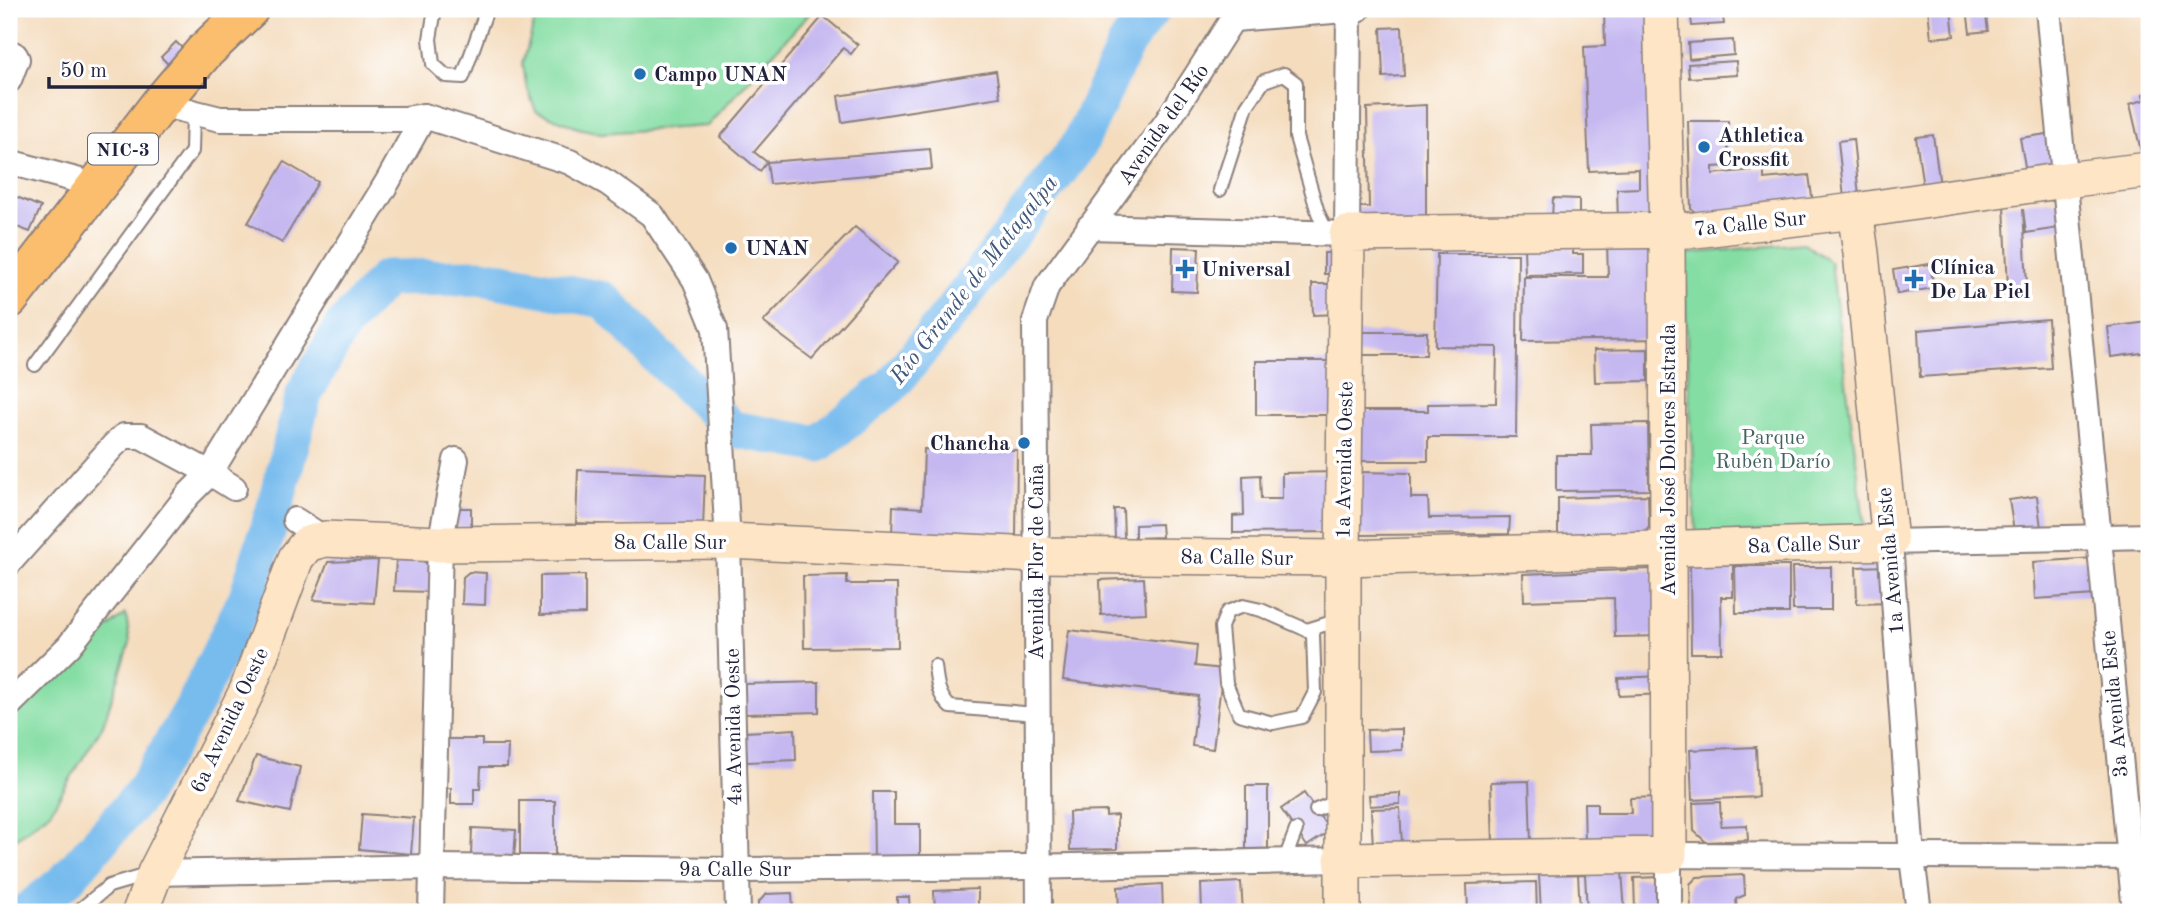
<svg xmlns="http://www.w3.org/2000/svg" width="2158" height="921" viewBox="0 0 2158 921" font-family="'Old Standard TT',serif">
  <rect width="100%" height="100%" fill="#fff"/>
  <filter id="ink" filterUnits="userSpaceOnUse"><feTurbulence type="fractalNoise" baseFrequency=".0143" numOctaves="2"/><feDisplacementMap in="SourceGraphic" scale="14" xChannelSelector="R" yChannelSelector="G"/><feConvolveMatrix kernelMatrix="1 2 1 2 8 2 1 2 1" color-interpolation-filters="sRGB"/></filter>
  <filter id="wash" filterUnits="userSpaceOnUse"><feTurbulence type="fractalNoise" baseFrequency=".00686" numOctaves="4" result="noise"/><feDisplacementMap in="SourceGraphic" scale="28" xChannelSelector="R" yChannelSelector="G"/><feGaussianBlur stdDeviation="1.57" result="paint"/><feColorMatrix in="noise" values="0 0 0 0 0 0 0 0 0 0 0 0 0 0 0 0 0 1.4 0 .05"/><feComposite in="paint" operator="in"/></filter>
  <g filter="url(#wash)">
    <rect width="100%" height="100%" fill="#f4dcbd"/>
    <g fill="#84dda3" stroke="#53806f" stroke-width="2">
      <polygon points="538,9 800,9 809,14 707,126 601,133 578,128 536,111 526,85 523,63"/>
      <polygon points="1804,243 1831,263 1865,530 1696,534 1683,254"/>
      <polygon points="126,614 130,643 103,725 50,812 9,844 9,718 81,648"/>
    </g>
    <g fill="none" stroke-linecap="round" stroke-linejoin="round">
      <polyline stroke="#78bcee" stroke-width="37" points="26,912 65,881 142,793 192,709 247,597 274,510 304,394 342,327 386,278 482,277 604,300 656,355 732,429 818,444 891,386 953,310 1079,145 1127,42 1152,9"/>
    </g>
    <g id="blocks">
      <g fill="#c5b7f0">
        <polygon points="1604,9 1650,9 1656,216 1618,222 1617,189 1639,188 1639,169 1589,171 1584,47 1605,46"/>
        <polygon points="1690,9 1722,9 1724,24 1692,26"/>
        <polygon points="1928,9 1951,9 1954,36 1931,38"/>
        <polygon points="1967,9 1985,9 1988,31 1970,33"/>
        <polygon points="2069,9 2114,9 2114,10 2071,16"/>
        <polygon points="823,16 858,45 851,54 843,48 754,152 767,162 930,149 932,169 770,184 767,162 760,171 720,137"/>
        <polygon points="1402,27 1404,76 1383,77 1381,28"/>
        <polygon points="1733,40 1734,55 1689,59 1688,43"/>
        <polygon points="176,42 184,50 169,65 161,57"/>
        <polygon points="1736,61 1737,75 1689,78 1688,64"/>
        <polygon points="996,71 1000,97 842,122 838,96"/>
        <polygon points="2149,92 2149,159 2143,160 2130,104 2144,100 2143,94"/>
        <polygon points="1426,105 1426,230 1357,224 1357,207 1369,207 1367,108"/>
        <polygon points="1688,121 1728,121 1728,166 1713,167 1713,174 1764,169 1764,179 1809,175 1813,204 1703,217 1691,209"/>
        <polygon points="2053,133 2058,167 2026,172 2020,138"/>
        <polygon points="1933,135 1940,186 1923,188 1916,137"/>
        <polygon points="1853,139 1859,196 1844,198 1838,141"/>
        <polygon points="284,162 318,182 282,243 248,223"/>
        <polygon points="12,195 41,207 30,232 9,224 9,202"/>
        <polygon points="1553,198 1579,199 1579,219 1552,219"/>
        <polygon points="2050,200 2061,204 2065,227 2026,233 2023,209 2027,285 2008,287 2004,205"/>
        <polygon points="855,227 898,262 812,359 763,322"/>
        <polygon points="1607,243 1663,249 1664,339 1523,341 1524,277 1608,277"/>
        <polygon points="1173,247 1199,248 1197,292 1172,291"/>
        <polygon points="1573,247 1573,254 1583,254 1583,274 1525,275 1524,249"/>
        <polygon points="1324,253 1339,253 1338,274 1324,274"/>
        <polygon points="1437,254 1518,254 1516,437 1428,437 1428,461 1358,461 1360,411 1428,411 1428,404 1496,403 1497,347 1435,346"/>
        <polygon points="1930,264 1934,288 1897,294 1893,270"/>
        <polygon points="1312,284 1338,284 1339,314 1313,315"/>
        <polygon points="2048,319 2051,368 1920,377 1918,330"/>
        <polygon points="2149,322 2149,352 2111,357 2108,327"/>
        <polygon points="1355,332 1427,332 1426,355 1355,355"/>
        <polygon points="1648,349 1648,381 1595,382 1594,350"/>
        <polygon points="1256,361 1335,361 1334,415 1256,415"/>
        <polygon points="1648,423 1649,490 1556,491 1556,455 1592,455 1591,424"/>
        <polygon points="924,449 1017,450 1016,538 892,535 893,506 922,508"/>
        <polygon points="578,470 705,475 703,529 576,523"/>
        <polygon points="1339,472 1339,532 1233,533 1233,516 1244,515 1243,476 1260,475 1261,499 1282,499 1282,473"/>
        <polygon points="1359,472 1411,473 1411,498 1428,498 1429,518 1510,517 1509,534 1358,535"/>
        <polygon points="1648,495 1649,527 1645,532 1558,536 1558,498"/>
        <polygon points="2037,496 2041,528 2014,531 2009,500"/>
        <rect x="456" y="508" width="15" height="19"/>
        <polygon points="1114,509 1123,509 1124,538 1115,539"/>
        <polygon points="1161,524 1162,537 1135,538 1135,525"/>
        <polygon points="2094,558 2096,595 2035,599 2033,562"/>
        <polygon points="378,560 374,603 313,600 328,562"/>
        <polygon points="396,560 423,561 431,567 431,592 394,591"/>
        <polygon points="1733,564 1733,597 1721,597 1722,653 1691,653 1690,565"/>
        <polygon points="1735,566 1789,566 1789,613 1736,613"/>
        <polygon points="1888,566 1889,603 1857,604 1856,567"/>
        <polygon points="1792,567 1831,567 1831,610 1793,610"/>
        <polygon points="1652,569 1663,636 1615,637 1614,598 1524,601 1523,574"/>
        <polygon points="469,572 486,573 485,605 462,604 463,577"/>
        <polygon points="585,575 585,614 540,615 540,576"/>
        <polygon points="847,575 847,584 897,584 898,647 804,648 803,576"/>
        <polygon points="1144,578 1146,613 1101,615 1100,580"/>
        <polygon points="1069,630 1197,645 1195,666 1223,669 1213,749 1192,746 1198,696 1063,680"/>
        <polygon points="1663,676 1663,694 1619,696 1618,678"/>
        <polygon points="819,682 819,712 743,714 742,684"/>
        <polygon points="795,729 796,760 747,762 745,732"/>
        <polygon points="1402,729 1402,750 1368,751 1367,730"/>
        <polygon points="447,739 482,739 482,745 508,745 507,767 481,767 480,789 474,789 474,804 451,804 451,788 446,788"/>
        <polygon points="1756,747 1758,797 1692,800 1690,750"/>
        <polygon points="256,756 300,767 290,812 239,801"/>
        <polygon points="1529,781 1531,843 1493,844 1491,782"/>
        <rect x="1246" y="786" width="22" height="66"/>
        <polygon points="873,792 894,792 894,824 920,824 920,859 874,860"/>
        <polygon points="1304,793 1330,831 1307,846 1281,809"/>
        <polygon points="1400,793 1400,804 1370,806 1369,795"/>
        <polygon points="1659,797 1660,837 1585,844 1584,803 1597,803 1597,813 1631,813 1630,798"/>
        <rect x="520" y="801" width="35" height="54"/>
        <polygon points="1720,802 1721,826 1747,825 1748,840 1706,842 1694,831 1693,803"/>
        <polygon points="1400,808 1402,845 1373,847 1371,809"/>
        <polygon points="1106,811 1106,816 1117,815 1117,849 1070,850 1069,812"/>
        <polygon points="362,814 414,818 411,854 359,849"/>
        <polygon points="472,828 516,830 514,858 471,856"/>
        <polygon points="1622,871 1625,912 1587,912 1585,874"/>
        <polygon points="1578,873 1580,912 1541,912 1539,875"/>
        <polygon points="1744,875 1745,895 1736,899 1737,912 1691,912 1690,884 1697,877"/>
        <polygon points="1661,877 1668,910 1635,911 1634,878"/>
        <polygon points="1241,882 1243,912 1202,912 1201,884"/>
        <polygon points="1536,882 1537,912 1468,912 1467,884"/>
        <polygon points="1162,884 1163,912 1119,912 1118,887"/>
        <polygon points="978,889 978,912 935,912 934,891"/>
        <polygon points="792,893 793,912 758,912 758,903 766,894"/>
        <polygon points="897,897 909,897 910,912 897,912"/>
        <polygon points="1309,907 1337,908 1337,912 1309,912"/>
      </g>
    </g>
  </g>
  <g filter="url(#ink)">
    <use href="#blocks" fill-opacity="0" stroke="#8b7f7c" stroke-width="2"/>
    <g fill="none" stroke-linecap="round" stroke-linejoin="round">
      <defs>
        <g id="lane">
          <polyline points="435,9 430,39 433,64 446,76 463,77 487,9"/>
          <polyline points="1220,190 1247,106 1264,81 1284,74 1296,83 1296,137 1318,213 1328,234"/>
          <polyline points="35,365 192,151 193,113"/>
          <polyline points="1307,630 1313,635 1315,692 1302,717 1273,723 1239,714 1226,683 1221,627 1227,612 1243,606 1261,610 1307,630 1339,620"/>
          <path d="M 935,666 C 937,683 938,695 950,707 L 1037,714"/>
          <polyline points="1316,810 1338,801"/>
          <polyline points="1284,862 1296,830"/>
          <polyline points="77,912 109,886 150,874"/>
        </g>
        <g id="street">
          <polyline points="2048,9 2135,912"/>
          <polyline points="1234,19 1358,9"/>
          <polyline points="9,52 15,55 17,59 9,80"/>
          <polyline points="160,104 220,119 405,119 424,116 570,162 608,183 652,215 695,280 715,329 728,541 738,912"/>
          <polyline points="9,162 95,185"/>
          <polyline points="1089,227 1347,234 1349,9"/>
          <polyline points="295,520 325,539"/>
          <polyline points="9,563 113,446 124,436 141,436 210,473 234,488"/>
          <polyline points="9,705 69,646 188,495 210,473 388,181 424,116"/>
          <polyline points="155,873 431,867 737,870 1027,867 1342,860"/>
          <polyline points="431,912 440,544 456,460"/>
          <polyline points="1039,912 1035,321 1047,286 1166,123 1239,9"/>
          <polyline points="1669,912 1669,855 2149,857"/>
          <polyline points="1919,912 1912,858 1890,542 2149,536"/>
        </g>
        <g id="secondary">
          <polyline points="1342,860 1669,855 1667,232 1661,9"/>
          <polyline points="140,912 155,873 247,691 296,558 307,544 325,539 440,544 728,541 1036,555 1343,558 1890,542 1861,253 1855,211"/>
          <polyline points="1343,912 1343,558 1347,234 1695,230 1855,211 2065,180 2149,170"/>
        </g>
        <polyline id="primary" points="9,299 160,104 204,52 249,9"/>
      </defs>
      <use href="#lane" stroke="#8b7f7c" stroke-width="16"/>
      <use href="#street" stroke="#8b7f7c" stroke-width="28"/>
      <use href="#secondary" stroke="#8b7f7c" stroke-width="38"/>
      <use href="#primary" stroke="#8b7f7c" stroke-width="42"/>
      <use href="#lane" stroke="#fff" stroke-width="12"/>
      <use href="#street" stroke="#fff" stroke-width="24"/>
      <use href="#secondary" stroke="#fde5c5" stroke-width="35"/>
      <use href="#primary" stroke="#fbbe6e" stroke-width="38"/>
    </g>
  </g>
  <g fill="#1f6fb2" stroke="#fff" stroke-width="2.5">
    <circle cx="640" cy="74" r="7"/>
    <circle cx="1704" cy="147" r="7"/>
    <circle cx="731" cy="248" r="7"/>
    <path d="M1181.5 258.5h7v7h7v7h-7v7h-7v-7h-7v-7h7z"/>
    <path d="M1910.5 268.5h7v7h7v7h-7v7h-7v-7h-7v-7h7z"/>
    <circle cx="1024" cy="443" r="7"/>
  </g>
  <g text-anchor="middle" stroke-width="7" stroke-linejoin="round" paint-order="stroke">
    <rect fill="#fff" stroke="#646476" stroke-width="2" x="88" y="133.5" width="70" height="31" rx="5"/>
    <g font-size="19" font-weight="bold" fill="#22223b">
      <text x="123" y="156">NIC-3</text>
    </g>
    <g font-size="21" font-weight="bold" fill="#22223b" stroke="#fff" text-anchor="start">
      <text x="654" y="81">Campo UNAN</text>
      <text x="1718" y="142">Athletica<tspan x="1718" dy="24">Crossfit</tspan></text>
      <text x="745" y="255">UNAN</text>
      <text x="1930" y="274">Clínica<tspan x="1930" dy="24">De La Piel</tspan></text>
      <text x="1201" y="276">Universal</text>
      <text x="1010" y="450" text-anchor="end">Chancha</text>
    </g>
    <g font-size="21" fill="#22223b" stroke="#fff">
      <text transform="translate(1163 124) rotate(-55)" y="7">Avenida del Río</text>
      <text transform="translate(1750 223) rotate(-6)" y="7">7a Calle Sur</text>
      <text transform="translate(1344 460) rotate(-89)" y="7">1a Avenida Oeste</text>
      <text transform="translate(1668 460) rotate(-90)" y="7">Avenida José Dolores Estrada</text>
      <text x="670" y="549">8a Calle Sur</text>
      <text transform="translate(1804 544) rotate(-2)" y="7">8a Calle Sur</text>
      <text transform="translate(1237 557) rotate(1)" y="7">8a Calle Sur</text>
      <text transform="translate(1890 561) rotate(-95)" y="7">1a Avenida Este</text>
      <text transform="translate(1036 562) rotate(-90)" y="7">Avenida Flor de Caña</text>
      <text transform="translate(2114 704) rotate(-95)" y="7">3a Avenida Este</text>
      <text transform="translate(229 720) rotate(-65)" y="7">6a Avenida Oeste</text>
      <text transform="translate(733 727) rotate(-91)" y="7">4a Avenida Oeste</text>
      <text x="735" y="876">9a Calle Sur</text>
    </g>
    <g font-size="21" fill="#44635f" stroke="#fff">
      <text x="1773" y="444">Parque<tspan x="1773" dy="24">Rubén Darío</tspan></text>
    </g>
    <g font-size="23" font-style="italic" fill="#40587a" stroke="#fff">
      <text transform="translate(973 279) rotate(-52)" y="8">Río Grande de Matagalpa</text>
    </g>
  </g>
  <rect width="2158" height="921" fill="none" stroke="#fff" stroke-width="35"/>
  <path d="M49 77v10h156v-10" fill="none" stroke="#22223b" stroke-width="3.5"/>
  <text x="60" y="77" font-size="21" fill="#22223b" stroke="#ffffff" stroke-width="5" paint-order="stroke">50 m</text>
</svg>
